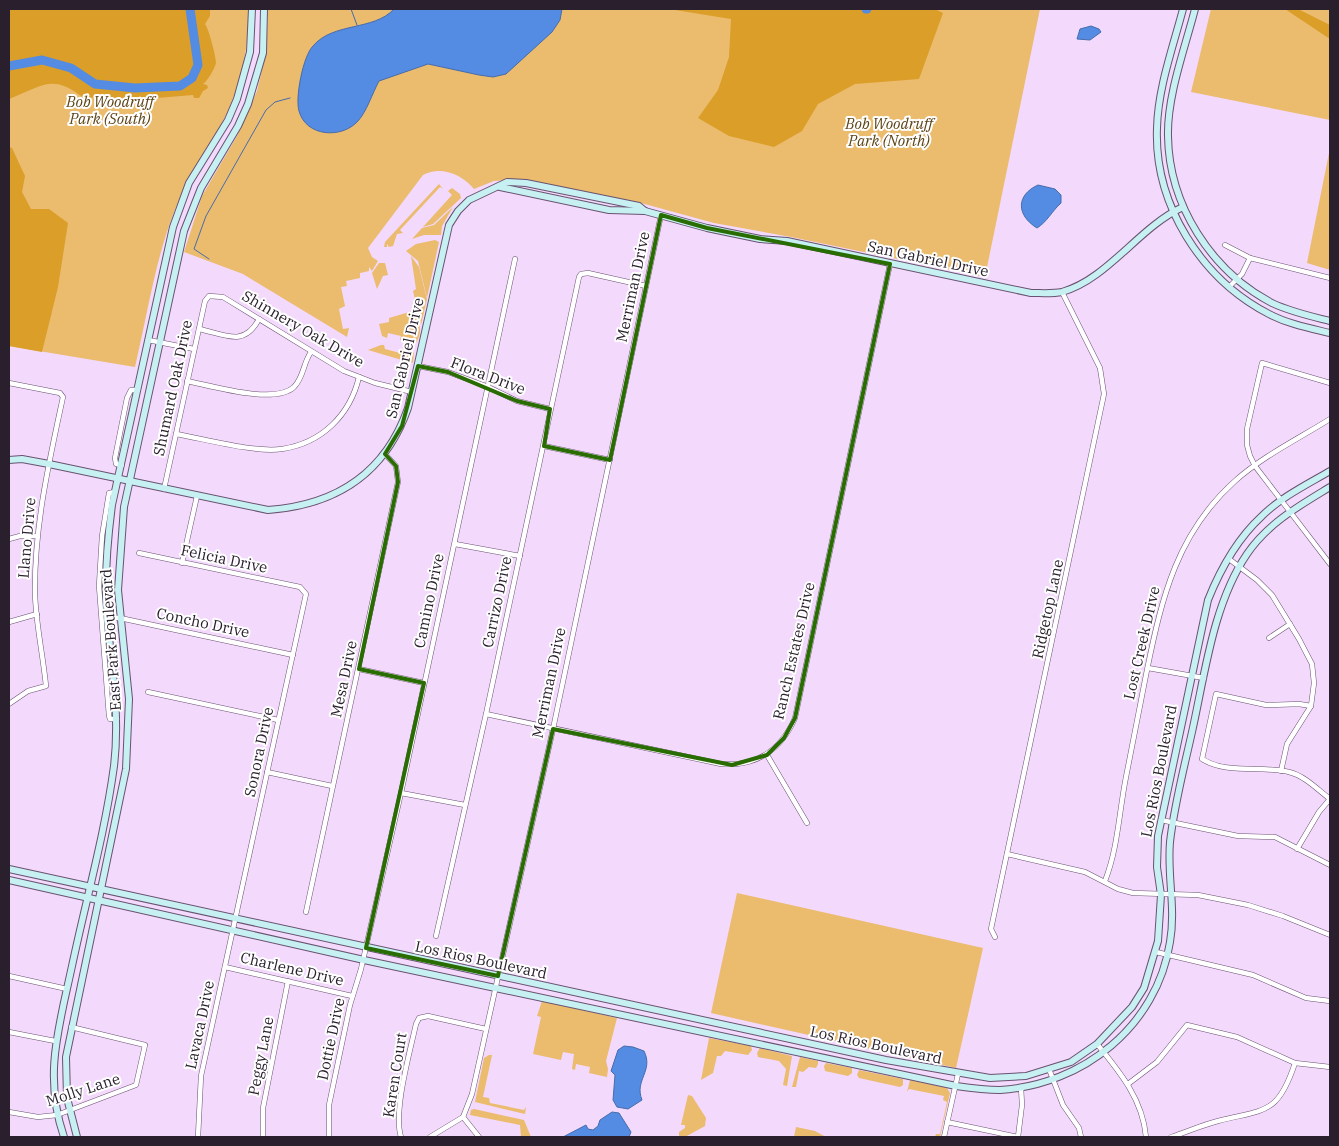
<svg xmlns="http://www.w3.org/2000/svg" width="1339" height="1146" viewBox="0 0 1339 1146" font-family="'IBM Plex Serif',serif">
  <rect width="100%" height="100%" fill="#f3d9fc"/>
  <g fill="#ebbb6e">
    <path d="M 9,9 L 248,9 C 250,55 237,100 213,139 C 198,164 185,184 174,212 C 155,261 147,316 135,367 L 9,346 Z"/>
    <path d="M 268,9 L 1040,9 L 985,277 L 791,237 L 714,223 L 641,203 L 523,179 L 494,181 L 474,189 C 463,175 441,165 423,175 L 368,248 L 372,257 L 378,261 L 372,271 L 369,267 L 369,271 L 360,273 L 360,278 L 346,281 L 347,286 L 341,287 L 345,306 L 339,309 L 343,329 L 349,328 L 347,337 L 243,274 L 184,252 L 202,196 L 237,136 L 257,91 L 266,53 Z"/>
    <polygon points="1211,9 1330,9 1330,120 1191,92"/>
    <polygon points="1330,148 1330,270 1307,263"/>
    <polygon points="439,184 443,189 440,187 400,230 403,233 397,234 393,246 389,247 387,244 387,247 384,247 385,242"/>
    <polygon points="452,188 460,194 461,198 433,224 423,227 452,195 448,191"/>
    <polygon points="453,207 442,226 441,235 424,235 412,239 422,228 434,225"/>
    <polygon points="435,240 439,242 427,298 418,261 406,251 416,244"/>
    <polygon points="411,256 419,267 427,299 421,325 413,291 416,289"/>
    <polygon points="379,263 385,263 388,275 383,276 377,289 372,273"/>
    <path d="M 416,310 C 419,322 424,333 415,344 L 400,340 L 401,336 L 388,333 L 387,338 L 382,336 L 379,324 L 389,322 L 389,318 Z"/>
    <polygon points="381,345 384,345 385,349 400,353 402,349 414,352 413,362 412,363 368,350"/>
    <polygon points="737,893 983,948 956,1068 711,1013"/>
    <polygon points="542,1001 617,1018 606,1061 608,1069 607,1077 589,1073 590,1067 576,1064 575,1070 572,1069 574,1054 563,1052 561,1060 533,1054 541,1017 537,1016"/>
    <polygon points="709,1038 751,1046 752,1050 748,1055 725,1051 721,1056 717,1056 713,1073 701,1080"/>
    <polygon points="760,1048 792,1056 787,1086 783,1085 786,1069 779,1061 758,1057 757,1053"/>
    <polygon points="489,1055 492,1055 483,1097 489,1098 490,1103 524,1110 526,1107 525,1114 475,1102 484,1058"/>
    <polygon points="800,1057 818,1061 818,1064 816,1068 809,1067 803,1072 799,1071 796,1087 792,1087"/>
    <polygon points="826,1063 852,1068 852,1073 848,1076 825,1071 824,1066"/>
    <polygon points="859,1070 903,1079 903,1085 900,1087 859,1078 857,1075"/>
    <polygon points="910,1080 947,1088 950,1093 940,1137 935,1137 936,1134 940,1134 947,1102 943,1100 944,1096 909,1089 907,1092"/>
    <polygon points="688,1095 692,1096 706,1118 705,1126 685,1137 679,1136 679,1132 685,1128 685,1125 681,1125"/>
    <polygon points="474,1109 524,1120 531,1137 521,1137 520,1125 470,1115 471,1110"/>
    <polygon points="796,1127 815,1131 826,1137 794,1137"/>
  </g>
  <g fill="#db9e29">
    <path d="M 9,9 L 210,9 L 210,16 L 205,24 C 209,29 216,57 216,63 C 215,68 207,82 203,84 L 207,85 L 208,88 L 203,91 L 199,98 L 194,98 L 193,95 L 132,100 L 100,96 L 85,99 C 53,73 44,85 9,99 Z"/>
    <polygon points="669,9 935,9 943,13 919,79 855,84 818,104 802,131 774,147 729,136 698,118 718,90 729,57 731,19"/>
    <polygon points="1285,9 1298,9 1330,25 1330,39"/>
    <polygon points="9,147 12,148 25,176 22,192 31,209 49,209 68,223 58,287 42,352 9,346"/>
  </g>
  <g fill="#538ce2" stroke="#476cac">
    <path d="M 394,9 L 562,9 L 560,20 L 552,32 L 506,74 L 493,77 L 479,75 L 428,64 L 379,81 C 372,94 367,111 358,121 C 342,139 306,137 299,111 C 295,98 303,56 313,46 C 333,22 374,31 394,9 Z"/>
    <polygon points="1091,26 1099,29 1101,32 1090,40 1077,39 1080,29"/>
    <path d="M 1038,185 L 1055,189 L 1061,195 L 1061,203 C 1052,211 1047,222 1037,228 C 1016,215 1016,195 1038,185 Z"/>
    <path d="M 633,1047 L 644,1051 C 654,1071 634,1080 642,1100 L 628,1109 L 617,1107 L 613,1100 L 615,1075 L 611,1071 L 618,1050 L 624,1046 Z"/>
    <polygon points="612,1112 619,1113 631,1132 629,1137 563,1137 586,1125 588,1129 593,1130 598,1126 600,1120"/>
  </g>
  <g fill="none" stroke-linecap="round" stroke-linejoin="round">
    <g stroke="#476cac" stroke-width="1">
      <polyline points="351,9 357,25"/>
      <polyline points="209,259 194,249 206,216 266,110 275,102 290,98"/>
    </g>
    <g stroke="#538ce2" stroke-width="9">
      <polyline points="866,9 867,9"/>
      <polyline points="9,66 42,60 71,68 95,84 135,88 180,86 192,78 198,65 190,9"/>
    </g>
    <defs>
      <g id="street">
        <polyline points="1225,245 1250,258 1330,278"/>
        <polyline points="1229,287 1242,274 1250,258"/>
        <path d="M 199,329 C 224,334 244,348 259,319"/>
        <polyline points="148,340 194,349"/>
        <polyline points="418,366 448,372 486,386 517,401 550,409"/>
        <path d="M 187,381 C 212,386 275,405 294,387 C 304,377 303,363 311,352"/>
        <path d="M 9,383 L 60,393 L 63,397 C 49,462 34,527 35,594 C 36,625 43,655 46,686 L 28,691 L 9,704"/>
        <polyline points="1330,383 1262,363 1247,429 1247,445 1250,456 1255,466 1330,564"/>
        <path d="M 176,434 C 205,439 255,453 282,449 C 322,443 350,415 359,377"/>
        <polyline points="544,446 610,460"/>
        <polyline points="122,465 116,464 115,458 127,398 131,390 138,390"/>
        <polyline points="164,489 205,301 209,296 223,297 344,371 375,383 412,392"/>
        <polyline points="115,492 109,493 102,536 99,586 109,716 110,719 117,719"/>
        <polyline points="9,539 20,536 37,536"/>
        <polyline points="455,544 520,556"/>
        <polyline points="139,553 300,587 306,594 201,1076 198,1137"/>
        <polyline points="1229,559 1257,580 1272,595 1299,639 1312,664 1314,683 1311,706 1287,744 1281,771"/>
        <polyline points="182,563 197,496"/>
        <polyline points="107,618 120,618 293,655"/>
        <polyline points="9,622 37,614"/>
        <polyline points="1269,638 1290,624"/>
        <polyline points="1148,668 1204,678"/>
        <polyline points="359,669 424,683"/>
        <polyline points="148,692 278,720"/>
        <path d="M 1311,706 L 1299,704 L 1266,705 L 1216,694 L 1202,759 C 1228,775 1261,765 1289,772 C 1305,776 1317,789 1330,799"/>
        <path d="M 486,714 L 721,764 C 756,767 781,750 795,718 L 890,264"/>
        <polyline points="767,755 807,823"/>
        <polyline points="267,772 332,786"/>
        <polyline points="401,793 465,805"/>
        <polyline points="1161,820 1238,836 1275,837 1330,865"/>
        <polyline points="1297,849 1319,812 1330,799"/>
        <polyline points="1007,854 1085,872 1118,889 1133,893 1198,895 1248,905 1283,916 1330,935"/>
        <path d="M 1105,881 C 1118,848 1119,812 1126,777 C 1133,741 1140,706 1147,670 C 1162,597 1177,533 1235,481 C 1263,456 1298,439 1330,419"/>
        <polyline points="306,912 398,482 396,466 385,454"/>
        <polyline points="436,936 486,714 579,277 581,274 588,273 646,286"/>
        <polyline points="995,937 991,929 1104,394 1100,368 1062,292"/>
        <polyline points="1156,952 1253,975 1306,998 1330,1001"/>
        <polyline points="225,967 352,996"/>
        <polyline points="9,976 67,989"/>
        <polyline points="9,1032 55,1041"/>
        <path d="M 1097,1044 C 1120,1072 1143,1100 1146,1137"/>
        <polyline points="1049,1069 1063,1105 1079,1128 1081,1137"/>
        <polyline points="1128,1084 1157,1062 1187,1025 1237,1037 1295,1063 1330,1067"/>
        <polyline points="9,1112 38,1117 57,1115 136,1085 145,1045 71,1027"/>
        <polyline points="463,1117 479,1137"/>
        <polyline points="947,1122 1018,1137"/>
        <polyline points="263,1137 263,1108 288,981"/>
        <polyline points="329,1137 329,1105 350,1005 361,969 401,793 515,259"/>
        <path d="M 401,1137 C 393,1111 410,1052 416,1024 L 419,1018 L 428,1016 L 486,1029"/>
        <polyline points="430,1137 463,1117 472,1094 553,729 661,215"/>
        <polyline points="944,1137 958,1074"/>
        <polyline points="1018,1137 1022,1105 1021,1087"/>
        <path d="M 1171,1137 C 1187,1132 1202,1125 1218,1121 C 1265,1109 1278,1115 1295,1063"/>
      </g>
      <g id="secondary">
        <path d="M 1183,9 C 1173,47 1158,88 1157,128 C 1154,204 1201,279 1269,314 C 1288,324 1309,328 1330,333"/>
        <path d="M 1195,9 C 1185,48 1167,96 1168,136 C 1169,205 1211,271 1272,303 C 1291,312 1310,316 1330,321"/>
        <polyline points="500,187 609,210 645,211"/>
        <path d="M 9,460 L 22,459 L 49,464 L 268,510 C 336,505 385,474 408,408 L 449,225 L 458,211 L 469,200 L 507,182 L 526,183 L 639,206 L 645,211 L 707,228 L 760,239 L 787,241 L 1031,293 C 1041,293 1052,294 1062,292 C 1108,279 1139,227 1183,207"/>
        <path d="M 9,869 L 886,1060 L 990,1078 L 1026,1076 L 1071,1062 L 1097,1044 L 1132,1007 L 1144,988 L 1158,941 L 1161,895 L 1157,867 L 1158,836 L 1208,600 C 1220,570 1238,538 1262,516 C 1281,497 1308,484 1330,471"/>
        <path d="M 9,880 L 364,960 L 956,1086 C 970,1088 985,1090 1000,1090 C 1083,1085 1157,1026 1170,942 C 1176,908 1167,876 1170,842 C 1174,806 1184,768 1192,732 C 1205,674 1213,604 1247,554 C 1268,523 1299,506 1330,487"/>
        <path d="M 64,1137 C 43,1076 59,1027 72,966 C 86,900 105,833 114,766 C 120,716 112,668 107,619 C 104,581 107,543 112,505 L 173,227 L 189,183 L 228,120 L 237,99 L 250,52 L 252,9"/>
        <polyline points="77,1137 67,1098 66,1057 126,769 129,699 118,590 124,507 184,231 201,188 238,126 248,104 263,53 264,9"/>
      </g>
    </defs>
    <use href="#street" stroke="#695270" stroke-width="5.5"/>
    <use href="#secondary" stroke="#695270" stroke-width="8"/>
    <use href="#street" stroke="#fff" stroke-width="4.5"/>
    <use href="#secondary" stroke="#c6f0f1" stroke-width="6"/>
  </g>
  <path fill="none" stroke="#286c02" stroke-width="4" stroke-linejoin="round" d="M 661,215 L 707,228 L 890,264 L 795,718 L 784,738 L 767,755 L 732,765 L 553,729 L 498,976 L 366,948 L 424,683 L 359,669 L 398,482 L 396,466 L 385,454 L 402,426 L 418,366 L 448,372 L 517,401 L 550,409 L 544,446 L 610,460 Z"/>
  <g text-anchor="middle" stroke-width="4" stroke-linejoin="round" paint-order="stroke">
    <g font-size="15" font-style="italic" fill="#5c4316" stroke="#fff">
      <text x="110" y="107">Bob Woodruff<tspan x="110" dy="17">Park (South)</tspan></text>
      <text x="889" y="129">Bob Woodruff<tspan x="889" dy="17">Park (North)</tspan></text>
    </g>
    <g font-size="15" fill="#2a202d" stroke="#fff">
      <text transform="translate(928 259) rotate(12)" y="5">San Gabriel Drive</text>
      <text transform="translate(633 287) rotate(-78)" y="5">Merriman Drive</text>
      <text transform="translate(303 329) rotate(30)" y="5">Shinnery Oak Drive</text>
      <text transform="translate(405 358) rotate(-77)" y="5">San Gabriel Drive</text>
      <text transform="translate(488 376) rotate(21)" y="5">Flora Drive</text>
      <text transform="translate(173 388) rotate(-78)" y="5">Shumard Oak Drive</text>
      <text transform="translate(27 538) rotate(-85)" y="5">Llano Drive</text>
      <text transform="translate(224 559) rotate(12)" y="5">Felicia Drive</text>
      <text transform="translate(429 601) rotate(-78)" y="5">Camino Drive</text>
      <text transform="translate(497 602) rotate(-78)" y="5">Carrizo Drive</text>
      <text transform="translate(1048 609) rotate(-78)" y="5">Ridgetop Lane</text>
      <text transform="translate(203 623) rotate(12)" y="5">Concho Drive</text>
      <text transform="translate(111 640) rotate(-94)" y="5">East Park Boulevard</text>
      <text transform="translate(1142 643) rotate(-77)" y="5">Lost Creek Drive</text>
      <text transform="translate(794 651) rotate(-77)" y="5">Ranch Estates Drive</text>
      <text transform="translate(344 679) rotate(-78)" y="5">Mesa Drive</text>
      <text transform="translate(549 683) rotate(-78)" y="5">Merriman Drive</text>
      <text transform="translate(259 752) rotate(-78)" y="5">Sonora Drive</text>
      <text transform="translate(1159 771) rotate(-79)" y="5">Los Rios Boulevard</text>
      <text transform="translate(481 960) rotate(12)" y="5">Los Rios Boulevard</text>
      <text transform="translate(292 969) rotate(13)" y="5">Charlene Drive</text>
      <text transform="translate(200 1025) rotate(-78)" y="5">Lavaca Drive</text>
      <text transform="translate(331 1039) rotate(-78)" y="5">Dottie Drive</text>
      <text transform="translate(876 1045) rotate(12)" y="5">Los Rios Boulevard</text>
      <text transform="translate(261 1056) rotate(-79)" y="5">Peggy Lane</text>
      <text transform="translate(395 1075) rotate(-81)" y="5">Karen Court</text>
      <text transform="translate(83 1090) rotate(-18)" y="5">Molly Lane</text>
    </g>
  </g>
  <rect width="1339" height="1146" fill="none" stroke="#2a202d" stroke-width="20"/>
</svg>
